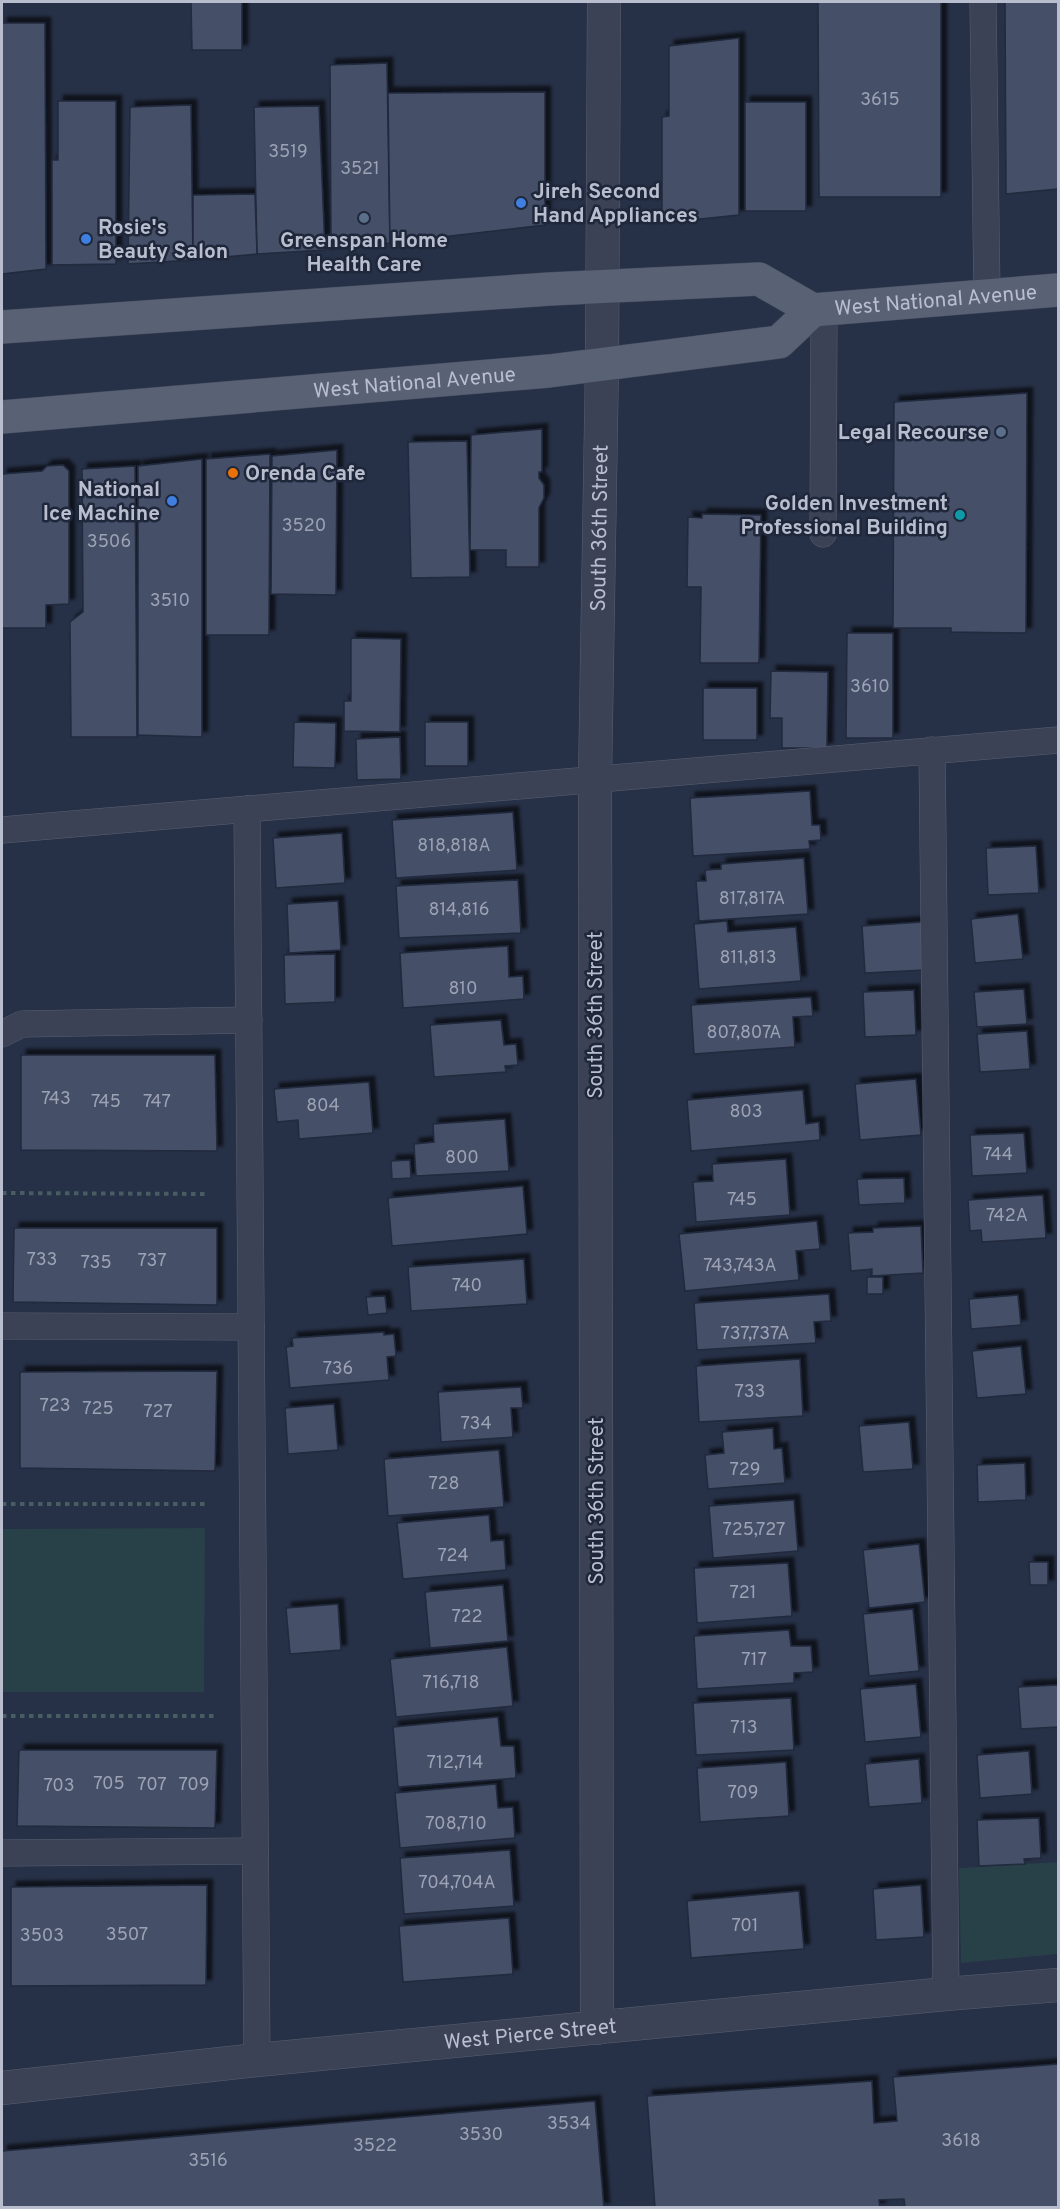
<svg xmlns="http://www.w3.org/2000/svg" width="1060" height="2209" viewBox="0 0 1060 2209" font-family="Overpass,sans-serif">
  <defs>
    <filter id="shadow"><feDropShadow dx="5.5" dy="-5.5" stdDeviation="1.5" flood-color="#0009"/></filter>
  </defs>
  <rect width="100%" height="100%" fill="#263046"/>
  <g fill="#284047">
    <polygon points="205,1528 204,1692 2,1692 2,1529"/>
    <polygon points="1058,1862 1058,1954 961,1963 959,1868"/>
  </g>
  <g fill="#454f68" stroke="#21293d" stroke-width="1.5" filter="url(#shadow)">
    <polygon points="191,2 242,2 242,50 192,50"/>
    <polygon points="818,2 941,2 941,197 819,197"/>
    <polygon points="1005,2 1058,2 1058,189 1006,194"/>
    <polygon points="2,23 45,23 46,269 2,274"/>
    <polygon points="739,38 739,215 662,223 662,117 669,116 669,46"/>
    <polygon points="387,63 390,243 331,250 330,65"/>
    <polygon points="545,92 545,225 390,243 388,93"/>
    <polygon points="58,101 116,101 116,264 52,265 52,160 58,160"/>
    <rect x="745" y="102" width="61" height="109"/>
    <polygon points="191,105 193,260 128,264 130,107"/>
    <polygon points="319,106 325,250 257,254 254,107"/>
    <polygon points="255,194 257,254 193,260 193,195"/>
    <polygon points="1027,393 1026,633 951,632 951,628 893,628 894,402"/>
    <polygon points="542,429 542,472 539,472 539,478 544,485 544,498 539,508 539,567 506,567 506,550 470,550 471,435"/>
    <polygon points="467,441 470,577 411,578 408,442"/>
    <polygon points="337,450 336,595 271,594 272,456"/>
    <polygon points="270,454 269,635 206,635 206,459"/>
    <polygon points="202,459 202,737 138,735 138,466"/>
    <polygon points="63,465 69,471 69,604 46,605 46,628 2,628 2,474 42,471 47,466"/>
    <polygon points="135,466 137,737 71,737 70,622 83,612 82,469"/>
    <polygon points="702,514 761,515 759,663 700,663 701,587 687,587 688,517 702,518"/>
    <polygon points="847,633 893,633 893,738 846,738"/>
    <polygon points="351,638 401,639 400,732 344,731 344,701 351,701"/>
    <polygon points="771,671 828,672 827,748 782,748 782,718 770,718"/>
    <rect x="703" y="688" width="54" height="52"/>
    <polygon points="294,722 336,723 335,768 293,767"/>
    <rect x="425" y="722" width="43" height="44"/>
    <polygon points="400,737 401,779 357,780 356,739"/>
    <polygon points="810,791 812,825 820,825 821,840 809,841 810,849 693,856 690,798"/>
    <polygon points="513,812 517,870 396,878 392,820"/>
    <polygon points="342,833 345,883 276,888 273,838"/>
    <polygon points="1036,846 1039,893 988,895 986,848"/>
    <polygon points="804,858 808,914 699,921 696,881 706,881 705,870 721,869 721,864"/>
    <polygon points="518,880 521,933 399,938 396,886"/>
    <polygon points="338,901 341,950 289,953 287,904"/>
    <polygon points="1018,914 1023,959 975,963 971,919"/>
    <polygon points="727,921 728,932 796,927 801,981 699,989 694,924"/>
    <polygon points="922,922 925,970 865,973 862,926"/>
    <polygon points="508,946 509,977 523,976 524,999 403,1008 400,953"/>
    <polygon points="335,954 335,1002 285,1004 284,955"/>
    <polygon points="1024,989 1027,1024 977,1027 974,992"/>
    <polygon points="914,990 916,1035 865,1037 863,992"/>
    <polygon points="811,997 813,1016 793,1017 795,1047 694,1054 691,1005"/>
    <polygon points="501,1020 504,1045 516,1044 518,1065 505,1066 506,1072 434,1077 430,1025"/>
    <polygon points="1027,1031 1030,1069 980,1072 977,1034"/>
    <polygon points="21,1055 215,1055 217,1151 21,1150"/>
    <polygon points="916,1079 921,1135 860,1140 855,1084"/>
    <polygon points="369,1082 373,1133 299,1139 298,1120 277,1122 274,1089"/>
    <polygon points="803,1090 806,1124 819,1122 820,1140 691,1151 687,1100"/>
    <polygon points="505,1119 509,1171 416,1176 414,1144 434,1142 433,1124"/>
    <polygon points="1024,1133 1027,1173 972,1176 970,1135"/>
    <polygon points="786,1159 790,1215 696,1222 693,1182 713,1181 712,1164"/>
    <polygon points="410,1160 411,1178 392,1179 391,1161"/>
    <polygon points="904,1178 905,1203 859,1205 857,1179"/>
    <polygon points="523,1186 527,1234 392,1246 388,1198"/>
    <polygon points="1043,1195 1046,1238 982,1242 981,1230 970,1231 968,1200"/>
    <polygon points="817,1221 820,1249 796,1251 799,1280 685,1291 679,1234"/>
    <polygon points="921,1226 923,1273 872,1276 872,1269 851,1271 848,1233 873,1232 873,1228"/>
    <polygon points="14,1228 217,1228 217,1305 13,1302"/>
    <polygon points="524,1259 527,1304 411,1311 408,1267"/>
    <rect x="867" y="1277" width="16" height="17"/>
    <polygon points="829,1294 831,1321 814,1322 816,1343 697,1350 694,1303"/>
    <polygon points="1018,1295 1021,1325 971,1329 969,1299"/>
    <polygon points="385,1296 387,1313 368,1315 366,1297"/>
    <polygon points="384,1332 384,1335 394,1334 396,1356 387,1357 389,1380 290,1388 286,1347 293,1346 292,1338"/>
    <polygon points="1021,1346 1026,1394 977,1398 972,1351"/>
    <polygon points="800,1359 803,1416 699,1422 696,1366"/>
    <polygon points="217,1371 215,1471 20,1468 20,1372"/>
    <polygon points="521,1387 523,1408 511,1408 513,1437 441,1442 438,1392"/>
    <polygon points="334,1404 338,1450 288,1454 285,1408"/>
    <polygon points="909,1422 913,1469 863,1472 859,1426"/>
    <polygon points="773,1428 774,1449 782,1448 785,1483 708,1489 705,1455 724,1453 722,1432"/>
    <polygon points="499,1450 504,1507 388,1516 384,1459"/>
    <polygon points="1025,1463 1026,1500 978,1502 977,1465"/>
    <polygon points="794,1500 798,1551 713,1558 709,1506"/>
    <polygon points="489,1515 491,1541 504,1540 506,1570 403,1579 397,1523"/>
    <polygon points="919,1544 925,1602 869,1608 863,1550"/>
    <polygon points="1029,1562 1048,1562 1048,1585 1030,1585"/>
    <polygon points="788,1563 792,1616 697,1623 694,1568"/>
    <polygon points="503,1585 508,1641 430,1648 425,1592"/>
    <polygon points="338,1604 341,1650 290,1654 286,1608"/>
    <polygon points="913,1609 919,1671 869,1676 863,1614"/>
    <polygon points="789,1630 791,1646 811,1646 813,1672 794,1673 794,1683 697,1689 694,1636"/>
    <polygon points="507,1647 513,1706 396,1717 390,1659"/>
    <polygon points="916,1684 921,1737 865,1742 860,1689"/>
    <polygon points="1058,1685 1058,1727 1021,1729 1018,1687"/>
    <polygon points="791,1698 794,1750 696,1755 693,1703"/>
    <polygon points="498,1717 501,1746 514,1746 516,1778 398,1787 393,1727"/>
    <polygon points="19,1750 217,1750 215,1828 17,1826"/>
    <polygon points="1029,1751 1032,1794 980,1798 977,1755"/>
    <polygon points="919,1759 922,1803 869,1807 865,1764"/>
    <polygon points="786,1762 789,1816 700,1822 697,1768"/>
    <polygon points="496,1784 498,1808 513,1807 515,1838 400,1848 395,1793"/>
    <polygon points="1039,1818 1041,1858 1024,1859 1025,1864 979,1866 977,1820"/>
    <polygon points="510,1850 514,1906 404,1914 400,1858"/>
    <polygon points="207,1885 206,1985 11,1986 11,1887"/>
    <polygon points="921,1885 924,1937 876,1940 873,1889"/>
    <polygon points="799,1891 804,1949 691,1958 687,1901"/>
    <polygon points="509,1918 513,1974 403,1982 399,1926"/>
    <polygon points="1058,2064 1058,2208 905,2208 904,2199 879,2200 880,2208 655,2208 647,2096 872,2081 874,2123 897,2121 893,2077"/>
    <polygon points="595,2101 604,2208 2,2208 2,2151"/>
  </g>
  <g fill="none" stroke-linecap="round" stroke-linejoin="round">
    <defs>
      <g id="lane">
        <polyline points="983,2 987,296"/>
        <polyline points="823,534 824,310"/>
        <polyline points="932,750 946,1994"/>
        <polyline points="247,809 257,2060"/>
        <polyline points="2,830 1058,740"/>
        <polyline points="2,1034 22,1024 249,1020"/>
        <polyline points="2,1326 251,1327"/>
        <polyline points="2,1853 255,1851"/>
      </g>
      <g id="street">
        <path id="s1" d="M 597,2028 L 595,779 L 602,364 L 604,2"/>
        <path id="s2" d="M 2,2088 L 257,2060 L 946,1994 L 1058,1985"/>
      </g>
      <g id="primary">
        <path id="s3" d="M 2,327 L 550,289 L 759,279 L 813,310 L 1058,290"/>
        <path id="s4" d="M 2,417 L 549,371 L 779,342 L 813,310"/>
      </g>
    </defs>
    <use href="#lane" stroke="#596072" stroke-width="27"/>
    <use href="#street" stroke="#596072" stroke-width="34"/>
    <use href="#primary" stroke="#444b5e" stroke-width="34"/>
    <g stroke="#475d62" stroke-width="4" stroke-dasharray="4.5 4.5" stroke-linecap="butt">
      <polyline points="2,1193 208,1194"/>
      <polyline points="2,1504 208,1504"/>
      <polyline points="2,1716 217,1716"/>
    </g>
    <use href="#lane" stroke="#3b4255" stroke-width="26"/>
    <use href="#street" stroke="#3b4255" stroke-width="33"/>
    <use href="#primary" stroke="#596175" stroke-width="33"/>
  </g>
  <g fill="#3f7fe0" stroke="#1f273b" stroke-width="2">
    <circle cx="521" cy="203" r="6"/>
    <circle cx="86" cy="239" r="6"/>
    <circle cx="172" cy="501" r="6"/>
  </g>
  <g fill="#5c6f8a" stroke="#1f273b" stroke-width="2">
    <circle cx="364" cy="218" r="6"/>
    <circle cx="1001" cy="432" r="6"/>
  </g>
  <circle fill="#e8710a" stroke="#1f273b" stroke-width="2" cx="233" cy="473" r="6"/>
  <circle fill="#0f9aa8" stroke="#1f273b" stroke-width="2" cx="960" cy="515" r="6"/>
  <g text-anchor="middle" stroke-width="5" stroke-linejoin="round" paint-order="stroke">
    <g font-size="18" fill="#9ca2b4">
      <text x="880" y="105">3615</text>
      <text x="288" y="157">3519</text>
      <text x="360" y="174">3521</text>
      <text x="304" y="531">3520</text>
      <text x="109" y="547">3506</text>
      <text x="170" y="606">3510</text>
      <text x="870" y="692">3610</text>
      <text x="454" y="851">818,818A</text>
      <text x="752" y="904">817,817A</text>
      <text x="459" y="915">814,816</text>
      <text x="748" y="963">811,813</text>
      <text x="463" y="994">810</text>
      <text x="744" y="1038">807,807A</text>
      <text x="56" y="1104">743</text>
      <text x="106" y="1107">745</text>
      <text x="157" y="1107">747</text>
      <text x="323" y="1111">804</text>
      <text x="746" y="1117">803</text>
      <text x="998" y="1160">744</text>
      <text x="462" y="1163">800</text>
      <text x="742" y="1205">745</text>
      <text x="1007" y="1221">742A</text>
      <text x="42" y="1265">733</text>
      <text x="152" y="1266">737</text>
      <text x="96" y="1268">735</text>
      <text x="740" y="1271">743,743A</text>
      <text x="467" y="1291">740</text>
      <text x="755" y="1339">737,737A</text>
      <text x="338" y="1374">736</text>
      <text x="750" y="1397">733</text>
      <text x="55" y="1411">723</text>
      <text x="98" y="1414">725</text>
      <text x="158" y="1417">727</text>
      <text x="476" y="1429">734</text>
      <text x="745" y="1475">729</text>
      <text x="444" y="1489">728</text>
      <text x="754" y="1535">725,727</text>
      <text x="453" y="1561">724</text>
      <text x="743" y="1598">721</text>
      <text x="467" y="1622">722</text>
      <text x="754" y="1665">717</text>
      <text x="451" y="1688">716,718</text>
      <text x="744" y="1733">713</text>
      <text x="455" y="1768">712,714</text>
      <text x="109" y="1789">705</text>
      <text x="152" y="1790">707</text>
      <text x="194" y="1790">709</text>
      <text x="59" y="1791">703</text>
      <text x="743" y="1798">709</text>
      <text x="456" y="1829">708,710</text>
      <text x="457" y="1888">704,704A</text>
      <text x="745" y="1931">701</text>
      <text x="127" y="1940">3507</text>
      <text x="42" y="1941">3503</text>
      <text x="569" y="2129">3534</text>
      <text x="481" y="2140">3530</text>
      <text x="961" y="2146">3618</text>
      <text x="375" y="2151">3522</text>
      <text x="208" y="2166">3516</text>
    </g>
    <g font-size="21" font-weight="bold" fill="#b9bece" stroke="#1f273b" text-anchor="start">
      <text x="533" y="198">Jireh Second<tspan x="533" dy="24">Hand Appliances</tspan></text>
      <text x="98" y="234">Rosie's<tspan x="98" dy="24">Beauty Salon</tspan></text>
      <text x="364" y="247" text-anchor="middle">Greenspan Home<tspan x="364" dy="24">Health Care</tspan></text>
      <text x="989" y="439" text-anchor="end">Legal Recourse</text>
      <text x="245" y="480">Orenda Cafe</text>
      <text x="160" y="496" text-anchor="end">National<tspan x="160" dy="24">Ice Machine</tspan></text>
      <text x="948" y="510" text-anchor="end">Golden Investment<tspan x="948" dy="24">Professional Building</tspan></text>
    </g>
    <g font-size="21" fill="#b9bece" stroke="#1f273b">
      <text dy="7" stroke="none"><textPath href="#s3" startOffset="944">West National Avenue</textPath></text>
      <text dy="7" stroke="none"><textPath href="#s4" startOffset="414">West National Avenue</textPath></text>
      <text dy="7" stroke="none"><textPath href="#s1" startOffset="1500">South 36th Street</textPath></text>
      <text transform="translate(595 1015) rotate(-90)" y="7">South 36th Street</text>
      <text transform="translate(596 1501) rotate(-90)" y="7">South 36th Street</text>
      <text dy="7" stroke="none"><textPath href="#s2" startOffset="531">West Pierce Street</textPath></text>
    </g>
  </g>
  <rect width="1060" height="2209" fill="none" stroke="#b9bece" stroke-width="6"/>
</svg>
